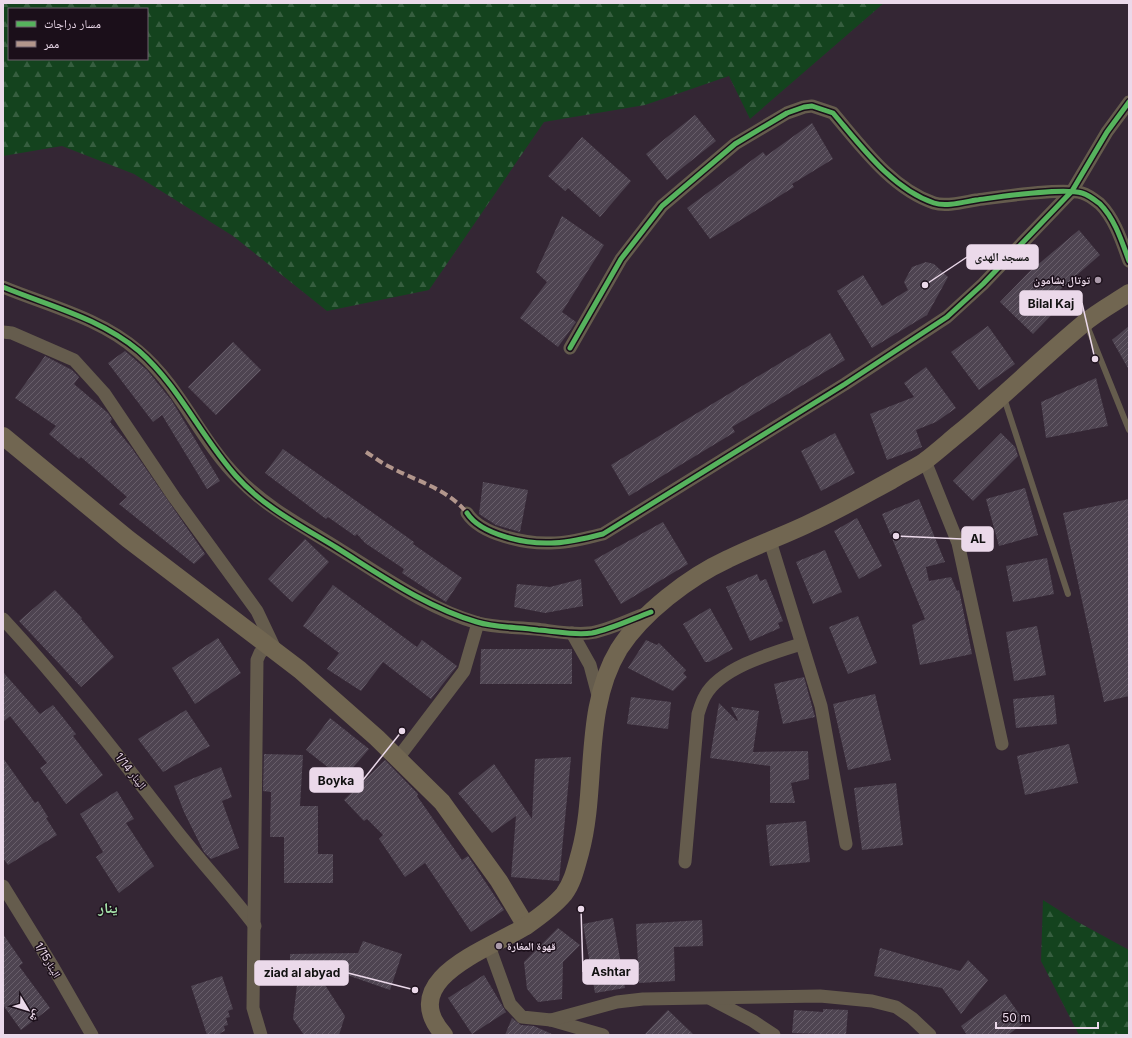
<svg xmlns="http://www.w3.org/2000/svg" width="1132" height="1038" viewBox="0 0 1132 1038" font-family="Inter,'Noto Naskh Arabic',sans-serif">
  <defs>
    <pattern id="forest-firs" width="22" height="20" patternUnits="userSpaceOnUse"><rect width="22" height="20" fill="#14431e"/><path d="M5 1l3.5 6h-7zM16 11l3.5 6h-7z" fill="#365e3f"/></pattern>
    <pattern id="building-hatch" width="6" height="6" patternUnits="userSpaceOnUse"><rect width="6" height="6" fill="#4e4451"/><path d="M-1 1l2-2M0 6l6-6M5 7l2-2" fill="none" stroke="#685e6a"/></pattern>
  </defs>
  <rect width="100%" height="100%" fill="#342634"/>
  <g fill="url(#forest-firs)" fill-rule="evenodd">
    <path d="M 3,3 L 884,3 L 750,119 L 729,76 L 645,105 L 544,122 L 429,290 L 327,311 L 233,236 L 134,174 L 62,146 L 3,156 ZM 9,9 L 147,9 L 147,59 L 9,59 Z"/>
    <polygon points="1043,900 1076,921 1129,950 1129,1035 1079,1035 1041,961"/>
  </g>
  <g fill="url(#building-hatch)">
    <polygon points="695,115 716,141 667,180 646,154"/>
    <polygon points="812,123 833,159 792,184 794,187 710,239 687,208 763,152 766,156"/>
    <polygon points="582,137 631,181 600,217 568,188 565,191 548,176"/>
    <polygon points="562,216 604,245 562,312 576,322 558,347 520,318 547,282 536,272"/>
    <polygon points="1079,230 1100,255 1056,293 1064,302 1033,334 1000,302 1029,272"/>
    <polygon points="926,262 934,264 948,277 927,315 872,348 837,291 863,275 882,306 908,290 904,282 912,267"/>
    <polygon points="988,326 1015,364 979,390 951,352"/>
    <polygon points="1129,326 1129,370 1112,340"/>
    <polygon points="830,333 845,360 732,427 735,432 629,496 611,465"/>
    <polygon points="233,342 261,370 216,415 188,387"/>
    <polygon points="125,351 147,370 172,401 220,481 207,489 162,415 153,422 108,363"/>
    <polygon points="45,356 72,370 79,377 74,384 108,413 112,419 110,422 131,447 205,554 194,564 119,504 127,497 81,457 79,459 49,434 56,426 15,398"/>
    <polygon points="926,367 956,408 936,422 916,430 922,447 887,460 870,414 914,397 904,383"/>
    <polygon points="1096,378 1108,426 1046,438 1041,402"/>
    <polygon points="835,433 855,473 821,491 801,451"/>
    <polygon points="1001,433 1015,447 1018,456 973,501 953,481"/>
    <polygon points="283,449 414,542 413,544 462,578 446,602 402,573 404,569 365,543 357,534 355,536 328,517 326,519 265,473"/>
    <polygon points="483,482 528,490 520,532 496,525 479,514"/>
    <polygon points="1025,488 1038,535 999,546 986,499"/>
    <polygon points="919,499 945,562 926,567 929,581 951,577 957,591 959,590 972,654 920,665 912,625 925,619 882,514"/>
    <polygon points="1129,499 1129,696 1104,702 1063,513"/>
    <polygon points="857,518 882,566 859,579 834,531"/>
    <polygon points="663,522 688,564 621,604 594,560"/>
    <polygon points="305,539 329,562 292,602 268,579"/>
    <polygon points="825,550 842,592 813,604 796,562"/>
    <polygon points="1047,558 1054,594 1013,602 1006,566"/>
    <polygon points="757,574 760,581 766,579 783,621 778,623 780,628 750,641 726,587"/>
    <polygon points="581,579 583,606 545,613 514,607 517,584 550,587"/>
    <polygon points="333,585 417,647 422,640 457,666 431,699 383,662 361,691 327,669 339,653 303,626"/>
    <polygon points="55,590 82,618 81,619 114,657 81,687 19,621"/>
    <polygon points="710,608 733,649 709,662 705,662 683,624"/>
    <polygon points="858,616 877,663 848,674 829,627"/>
    <polygon points="1037,626 1046,675 1014,681 1006,632"/>
    <polygon points="218,638 241,673 195,704 172,668"/>
    <polygon points="646,640 657,645 659,643 686,670 683,673 687,677 673,691 628,668"/>
    <polygon points="481,649 572,649 572,684 480,684"/>
    <polygon points="3,672 40,714 53,705 76,734 73,736 103,775 66,804 40,768 47,763 10,716 3,722"/>
    <polygon points="804,677 815,717 783,724 774,684"/>
    <polygon points="875,694 891,760 848,770 833,704"/>
    <polygon points="1054,695 1057,724 1016,728 1013,699"/>
    <polygon points="631,697 671,702 668,729 627,724"/>
    <polygon points="719,703 737,721 738,720 731,707 759,711 753,752 808,751 809,779 791,783 795,803 770,803 770,766 710,758"/>
    <polygon points="186,710 210,746 163,772 138,739"/>
    <polygon points="330,718 369,749 343,779 306,750"/>
    <polygon points="1069,744 1078,783 1025,795 1017,756"/>
    <polygon points="264,754 303,755 300,806 318,806 318,854 333,854 333,883 284,883 284,837 270,837 271,792 263,791"/>
    <polygon points="571,757 559,881 511,877 516,816 492,833 458,793 494,764 532,819 535,759"/>
    <polygon points="3,758 35,803 38,801 48,817 46,818 57,835 8,865 3,858"/>
    <polygon points="385,760 418,794 417,796 462,860 468,856 504,910 471,932 425,863 405,877 379,839 383,835 367,819 364,821 344,800"/>
    <polygon points="221,767 232,797 222,801 239,848 211,859 204,852 184,812 174,786"/>
    <polygon points="896,783 903,845 862,850 854,788"/>
    <polygon points="117,791 134,819 126,823 154,866 119,893 96,857 103,852 80,814"/>
    <polygon points="806,821 810,862 770,866 766,825"/>
    <polygon points="613,918 625,988 595,993 583,924"/>
    <polygon points="702,920 703,946 674,947 675,981 639,983 636,924"/>
    <polygon points="558,928 580,945 563,962 562,999 538,1002 527,989 524,962"/>
    <polygon points="3,934 23,963 19,966 50,1008 21,1030 3,1005"/>
    <polygon points="363,941 402,954 390,990 347,975 347,985 325,985 345,1016 339,1035 304,1035 293,1019 297,985 290,986 290,954 358,953"/>
    <polygon points="880,948 960,971 968,960 988,980 961,1014 942,988 874,976"/>
    <polygon points="484,975 506,1012 472,1034 448,998"/>
    <polygon points="222,976 233,1009 228,1011 230,1017 226,1018 228,1025 224,1026 225,1031 220,1033 221,1035 207,1035 191,986"/>
    <polygon points="1005,994 1025,1022 1008,1035 967,1035 961,1026"/>
    <polygon points="823,1009 848,1010 846,1035 792,1033 794,1010 823,1012"/>
    <polygon points="668,1010 694,1035 644,1035"/>
    <polygon points="512,1018 521,1025 534,1026 554,1035 505,1035"/>
  </g>
  <g fill="none" stroke-linecap="round" stroke-linejoin="round">
    <g stroke="#655c4d" stroke-width="6">
      <polyline points="1086,323 1129,430"/>
      <polyline points="1004,398 1068,594"/>
    </g>
    <g stroke="#655c4d" stroke-width="13">
      <path d="M 3,287 C 49,306 100,318 138,351 C 180,386 200,440 238,478 C 267,508 304,527 339,549 C 383,576 428,609 478,623 C 497,628 516,627 536,629 C 553,631 572,635 589,633 C 605,632 632,618 648,613"/>
      <polyline points="3,332 12,333 74,360 104,393 174,497 257,611 275,649"/>
      <path d="M 570,348 L 621,259 L 662,206 L 735,144 L 787,113 L 804,107 L 812,106 L 833,113 C 861,146 892,189 934,203 C 946,207 964,202 976,200 C 999,197 1063,187 1082,193 C 1089,195 1095,200 1100,204 C 1115,219 1122,242 1129,261"/>
      <polyline points="925,461 958,543 1002,744"/>
      <path d="M 467,513 C 481,535 526,544 551,543 C 569,543 586,538 603,534 L 845,384 L 947,317 L 983,284 L 1072,191 L 1107,132 L 1129,102"/>
      <polyline points="770,541 821,706 846,844"/>
      <path d="M 3,619 C 65,686 120,758 176,830 C 202,863 230,893 255,926"/>
      <polyline points="572,633 590,665 599,699"/>
      <polyline points="398,758 464,671 478,623"/>
      <path d="M 685,862 L 698,714 C 700,708 702,701 705,696 C 720,668 772,653 801,644"/>
      <polyline points="3,886 53,967 92,1035"/>
      <polyline points="489,946 510,1004 522,1017 551,1020 603,1035"/>
      <polyline points="711,999 753,1021 774,1035"/>
      <polyline points="551,1020 617,1002 643,999 820,996 872,1001 896,1007 912,1018 930,1035"/>
      <polyline points="261,1035 253,1008 257,660 260,653 268,646"/>
    </g>
    <g stroke="#716651" stroke-width="18">
      <polyline points="3,436 128,539 300,670 377,738 442,802 499,881 526,926"/>
      <path d="M 444,1035 C 394,979 490,949 526,926 C 539,917 554,906 564,894 C 573,882 576,867 580,853 C 598,787 582,710 619,649 C 642,613 689,577 728,559 C 756,545 786,535 814,521 C 840,509 866,494 892,480 C 903,473 915,468 925,461 C 937,452 948,442 959,433 C 1002,398 1041,359 1083,324 C 1097,312 1114,303 1129,293"/>
    </g>
    <path stroke="#b2968c" stroke-width="4" stroke-dasharray="8 4" stroke-linecap="butt" d="M 366,452 C 374,457 381,463 390,467 C 416,481 448,489 467,513"/>
    <defs>
      <g id="cycleway">
        <path d="M 3,287 C 49,306 100,318 139,351 C 179,386 201,437 236,476 C 263,507 303,527 337,548 C 382,576 426,607 477,622 C 497,628 518,627 538,630 C 555,631 575,636 592,633 C 612,629 632,619 651,612"/>
        <path d="M 570,348 L 621,259 L 662,206 L 735,144 L 787,113 L 804,107 L 812,106 L 833,113 C 861,146 892,189 934,203 C 946,207 964,202 976,200 C 999,197 1063,187 1082,193 C 1089,195 1095,200 1100,204 C 1115,219 1122,242 1129,261"/>
        <path d="M 467,513 C 481,535 526,544 551,543 C 569,543 586,538 603,534 L 845,384 L 947,317 L 983,284 L 1072,191 L 1107,132 L 1129,102"/>
      </g>
    </defs>
    <use href="#cycleway" stroke="#1b0f1a" stroke-width="8"/>
    <use href="#cycleway" stroke="#56b35d" stroke-width="5"/>
  </g>
  <g fill="#ab9aaa" stroke="#1b0f1a" stroke-width="1.5">
    <circle cx="1098" cy="280" r="4"/>
    <circle cx="499" cy="946" r="4"/>
  </g>
  <g text-anchor="middle" stroke-width="3" stroke-linejoin="round" paint-order="stroke">
    <g font-size="11" font-weight="bold" fill="#ebd9ea" stroke="#1b0f1a" text-anchor="end">
      <text x="1090" y="284">توتال بشامون</text>
      <text x="507" y="950" text-anchor="start">قهوة المغارة</text>
    </g>
    <g font-size="11" fill="#ebd9ea" stroke="#1b0f1a">
      <text transform="translate(131 771) rotate(52)" y="4">الينار 1/14</text>
      <text transform="translate(48 960) rotate(59)" y="4">الينار1/15</text>
    </g>
    <g font-size="15" font-weight="bold" fill="#a5e3aa" stroke="#1b0f1a">
      <text x="108" y="913">ينار</text>
    </g>
  </g>
  <path fill="none" stroke="#ebd9ea" stroke-width="1.5" d="M925 285L967 257M1095 359L1082 303M896 536L962 539M402 731L363 780M581 909L583 972M415 990L348 973"/>
  <g fill="#ebd9ea" stroke="#1b0f1a" stroke-width="1.5">
    <circle cx="925" cy="285" r="4"/>
    <circle cx="1095" cy="359" r="4"/>
    <circle cx="896" cy="536" r="4"/>
    <circle cx="402" cy="731" r="4"/>
    <circle cx="581" cy="909" r="4"/>
    <circle cx="415" cy="990" r="4"/>
  </g>
  <g fill="#ebd9ea" stroke="#ebd9ea" stroke-width="1.5">
    <rect x="967" y="245" width="71" height="24" rx="4"/>
    <rect x="1020" y="291" width="62" height="24" rx="4"/>
    <rect x="962" y="527" width="31" height="24" rx="4"/>
    <rect x="310" y="768" width="53" height="24" rx="4"/>
    <rect x="583" y="960" width="55" height="24" rx="4"/>
    <rect x="255" y="961" width="93" height="24" rx="4"/>
  </g>
  <g font-size="12" text-anchor="middle" font-weight="bold" fill="#111">
    <text x="1002" y="261">مسجد الهدى</text>
    <text x="1051" y="308">Bilal Kaj</text>
    <text x="978" y="543">AL</text>
    <text x="336" y="785">Boyka</text>
    <text x="611" y="976">Ashtar</text>
    <text x="302" y="977">ziad al abyad</text>
  </g>
  <rect width="1132" height="1038" fill="none" stroke="#ebd9ea" stroke-width="8"/>
  <rect x="8" y="8" width="140" height="52" fill="#1b0f1a" stroke="#6e606d"/>
  <rect x="16" y="21" width="20" height="6" fill="#56b35d" stroke="#6e606d"/>
  <text x="44" y="28" font-size="12" fill="#ebd9ea">مسار دراجات</text>
  <rect x="16" y="41" width="20" height="6" fill="#b2968c" stroke="#6e606d"/>
  <text x="44" y="48" font-size="12" fill="#ebd9ea">ممر</text>
  <g transform="translate(28 1010) rotate(128)" stroke="#1b0f1a" stroke-width="3" paint-order="stroke">
  <path d="M0-3L7 15L0 10L-7 15Z" fill="#ebd9ea"/>
  <text y="-6" font-size="11" font-weight="bold" text-anchor="middle" fill="#ebd9ea">ش</text>
  </g>
  <path d="M996 1022v6h102v-6" fill="none" stroke="#ebd9ea" stroke-width="2"/>
  <text x="1002" y="1022" font-size="12" fill="#ebd9ea" stroke="#1b0f1a" stroke-width="3" paint-order="stroke">50 m</text>
</svg>
